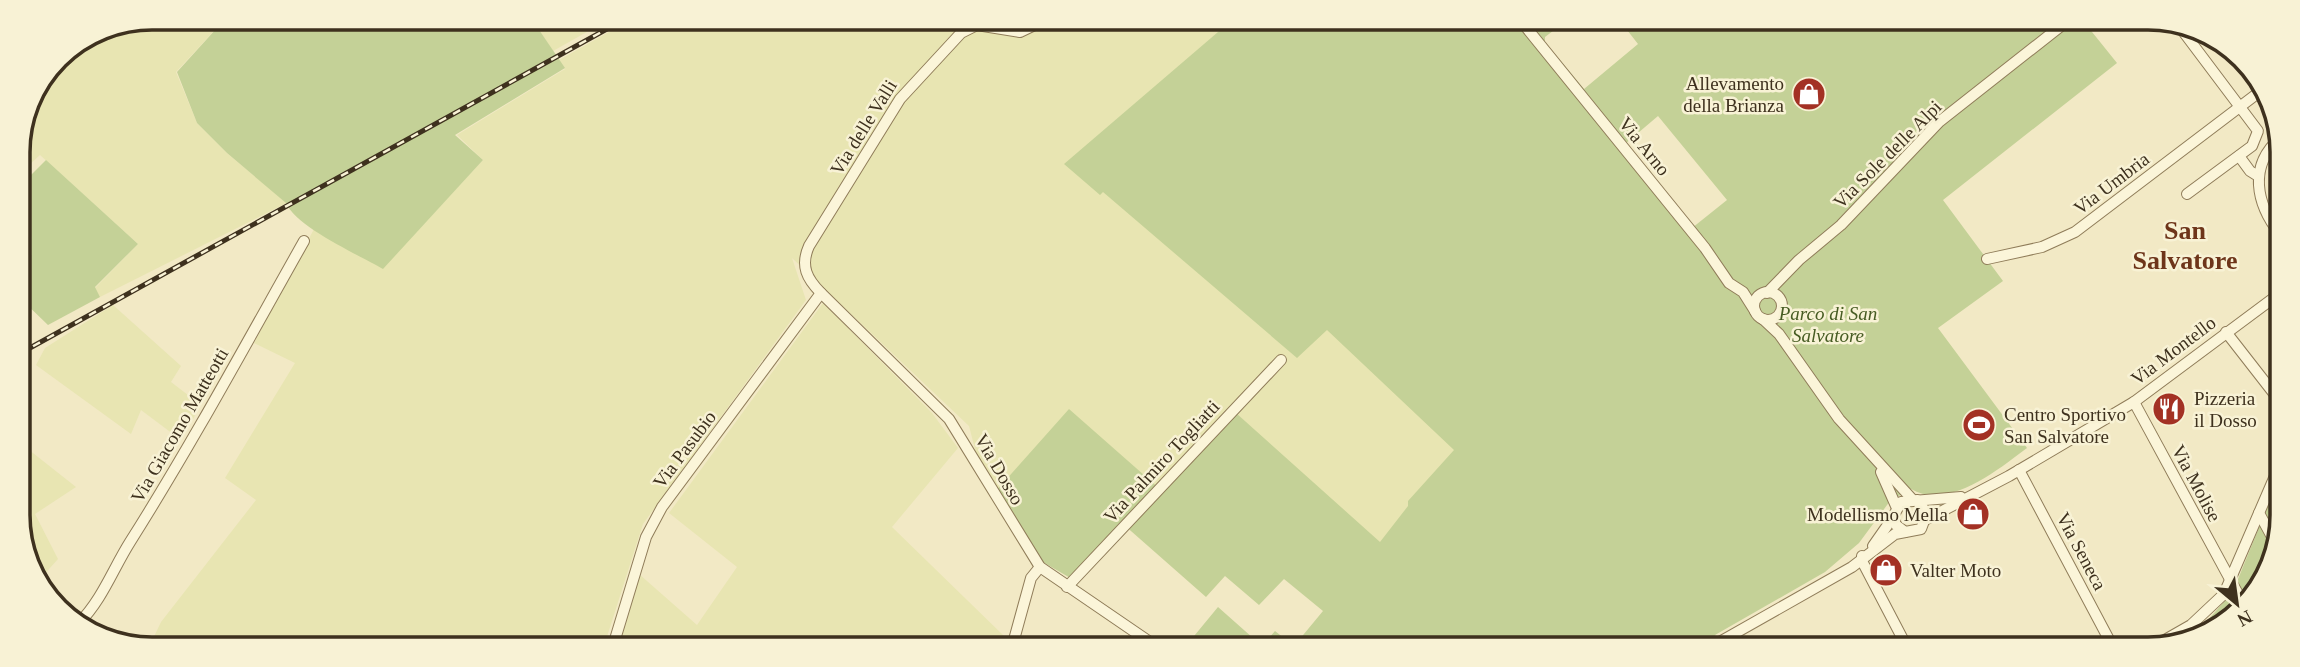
<svg xmlns="http://www.w3.org/2000/svg" width="2300" height="667" viewBox="0 0 2300 667" font-family="'Times New Roman',serif">
  <rect width="100%" height="100%" fill="#f2e9c5"/>
  <g fill="#e8e5b2">
    <polygon points="151,18 226,18 176,72 197,123 228,154 287,203 100,297 95,288 138,244 40,155 18,175 18,143 57,56 100,28"/>
    <polygon points="531,18 610,19 553,51"/>
    <polygon points="632,19 1516,20 1652,278 1326,613 1285,578 1225,576 1123,524 1036,557 977,457 969,426 792,258 806,300 643,524 604,646 150,645 161,622 256,500 225,478 295,363 254,343 314,229 383,268 483,160 457,135 565,69 559,60"/>
    <polygon points="823,303 932,413 958,448 892,527 1004,636 999,647 619,646 639,574 697,625 737,567 669,513"/>
    <polygon points="113,305 181,366 171,382 201,405 181,440 141,410 131,434 36,365 45,348"/>
    <polygon points="19,442 76,487 35,514 58,559 40,579 20,541"/>
  </g>
  <g fill="#c4d197" fill-rule="evenodd">
    <path d="M 226,18 L 531,18 L 565,68 L 455,135 L 483,160 L 383,269 C 359,255 296,227 286,203 L 227,153 L 197,123 L 177,72 Z"/>
    <path d="M 1232,20 L 1566,21 L 1545,37 L 1545,42 L 1584,89 L 1638,44 L 1620,21 L 2084,22 L 2117,63 L 1943,200 L 2003,281 L 1938,328 L 2027,448 C 1999,469 1948,511 1911,489 L 1890,501 L 1859,543 L 1825,572 L 1715,635 L 1722,648 L 1185,647 L 1218,607 L 1262,646 L 1275,631 L 1294,646 L 1323,611 L 1284,579 L 1259,605 L 1225,576 L 1206,597 L 1123,524 L 1072,579 L 1036,558 L 996,491 L 1069,409 L 1161,490 L 1236,413 L 1380,542 L 1408,506 L 1408,501 L 1454,450 L 1327,330 L 1297,358 L 1103,192 L 1100,195 L 1064,164 ZM 1658,116 L 1727,200 L 1692,228 L 1625,144 Z"/>
    <polygon points="46,160 138,244 95,287 100,297 48,325 19,297 18,188"/>
    <polygon points="2278,481 2278,550 2246,602 2236,584"/>
    <polygon points="2229,596 2233,596 2240,610 2237,617 2158,649 2208,620"/>
  </g>
  <g fill="none" stroke-linecap="round" stroke-linejoin="round">
    <defs>
      <g id="minor">
        <path d="M 1047,19 L 1020,32 L 977,25 L 961,33 L 900,99 L 809,246 C 800,266 807,279 821,293 L 949,419 L 1040,567 L 1157,647"/>
        <polyline points="1521,21 1705,248 1729,283 1743,292 1755,311"/>
        <polyline points="2176,22 2258,131 2252,146 2187,194"/>
        <polyline points="2239,156 2250,171 2258,176"/>
        <path d="M 2280,234 C 2256,204 2248,166 2280,138"/>
        <polyline points="1987,259 2042,247 2075,232 2262,90"/>
        <circle cx="1768" cy="306" r="14"/>
        <polyline points="1767,293 1799,260 1841,225 1939,122 2066,22"/>
        <polyline points="1763,319 1779,334 1839,419 1912,499"/>
        <polyline points="2226,332 2279,400"/>
        <polyline points="2134,402 2244,605"/>
        <polyline points="2019,470 2114,649"/>
        <polyline points="1881,472 1896,506"/>
        <polyline points="2259,513 2278,548"/>
        <polyline points="1927,519 2009,476 2134,402 2279,294"/>
        <polyline points="1905,532 1896,525 1893,517 1901,502 1961,497"/>
        <polyline points="1873,546 1887,526"/>
        <polyline points="1862,556 1862,561 1908,649"/>
        <polyline points="1067,587 1281,360"/>
        <path d="M 79,623 C 102,600 113,569 130,542 C 192,444 247,342 304,241"/>
        <polyline points="613,646 646,537 662,507 821,293"/>
        <polyline points="1012,647 1031,578 1040,567"/>
        <polyline points="1709,648 1852,567 1895,534 1921,529 1927,513 1917,500"/>
        <polyline points="2149,649 2191,625 2224,594 2278,469"/>
      </g>
    </defs>
    <use href="#minor" stroke="#8f7c59" stroke-width="12"/>
    <use href="#minor" stroke="#fbf5d9" stroke-width="10"/>
    <defs>
      <polyline id="rail" points="19,354 625,19"/>
    </defs>
    <use href="#rail" stroke="#3e311e" stroke-width="5"/>
    <use href="#rail" stroke="#f8f2d5" stroke-width="2.5" stroke-dasharray="8" stroke-linecap="butt"/>
  </g>
  <defs>
    <symbol id="shop-disc" viewBox="-11 -11 22 22"><circle r="9.5" fill="#a33124" stroke="#f8f2d5"/><path d="M-5-2.5h2.3a2.7 3.5 0 0 1 5.4 0H5L5.5 6h-11ZM-1.5-2.5h3a1.5 2.3 0 0 0-3 0Z" fill="#fff"/></symbol>
    <symbol id="restaurant-disc" viewBox="-11 -11 22 22"><circle r="9.5" fill="#a33124" stroke="#f8f2d5"/><path d="M-5-6h1v4h1v-4h1v4h1v-4h1v5L-1.5 .5V6h-2V.5L-5-1ZM5-6V6H3V1.5H1.5Q1.5-4 5-6Z" fill="#fff"/></symbol>
    <symbol id="stadium-disc" viewBox="-11 -11 22 22"><circle r="9.5" fill="#a33124" stroke="#f8f2d5"/><path d="M0-5a6.5 5 0 1 0 0 10a6.5 5 0 1 0 0-10ZM-3.5-1.8h7v3.6h-7Z" fill="#fff"/></symbol>
  </defs>
  <g fill-rule="evenodd">
    <use href="#shop-disc" x="1790" y="75" width="38" height="38"/>
    <use href="#restaurant-disc" x="2150" y="390" width="38" height="38"/>
    <use href="#stadium-disc" x="1960" y="406" width="38" height="38"/>
    <use href="#shop-disc" x="1954" y="495" width="38" height="38"/>
    <use href="#shop-disc" x="1867" y="551" width="38" height="38"/>
  </g>
  <g text-anchor="middle" stroke-width="5" stroke-linejoin="round" paint-order="stroke">
    <g font-size="19" fill="#3e311e" stroke="#f8f2d5" text-anchor="start">
      <text x="1784" y="90" text-anchor="end">Allevamento<tspan x="1784" dy="22">della Brianza</tspan></text>
      <text x="2194" y="405">Pizzeria<tspan x="2194" dy="22">il Dosso</tspan></text>
      <text x="2004" y="421">Centro Sportivo<tspan x="2004" dy="22">San Salvatore</tspan></text>
      <text x="1948" y="521" text-anchor="end">Modellismo Mella</text>
      <text x="1910" y="577">Valter Moto</text>
    </g>
    <g font-size="19" fill="#3e311e" stroke="#f8f2d5">
      <text transform="translate(863 127) rotate(-58)" y="7">Via delle Valli</text>
      <text transform="translate(1645 146) rotate(51)" y="7">Via Arno</text>
      <text transform="translate(1887 154) rotate(-45)" y="7">Via Sole delle Alpi</text>
      <text transform="translate(2111 183) rotate(-37)" y="7">Via Umbria</text>
      <text transform="translate(2173 350) rotate(-37)" y="7">Via Montello</text>
      <text transform="translate(179 425) rotate(-60)" y="7">Via Giacomo Matteotti</text>
      <text transform="translate(684 449) rotate(-53)" y="7">Via Pasubio</text>
      <text transform="translate(1161 461) rotate(-47)" y="7">Via Palmiro Togliatti</text>
      <text transform="translate(1000 469) rotate(60)" y="7">Via Dosso</text>
      <text transform="translate(2197 483) rotate(62)" y="7">Via Molise</text>
      <text transform="translate(2082 551) rotate(62)" y="7">Via Seneca</text>
    </g>
    <g font-size="19" font-style="italic" fill="#475c23" stroke="#f8f2d5">
      <text x="1828" y="320">Parco di San<tspan x="1828" dy="22">Salvatore</tspan></text>
    </g>
    <g font-size="26" font-weight="bold" fill="#6e351a" stroke="#f8f2d5">
      <text x="2185" y="239">San<tspan x="2185" dy="30">Salvatore</tspan></text>
    </g>
  </g>
  <path d="M0 0H2300V667H0ZM152 30H2148A122 122 0 0 1 2270 152V515A122 122 0 0 1 2148 637H152A122 122 0 0 1 30 515V152A122 122 0 0 1 152 30Z" fill="#f8f2d5" fill-rule="evenodd"/>
  <path fill="none" stroke="#3e311e" stroke-width="3.5" d="M152 30H2148A122 122 0 0 1 2270 152V515A122 122 0 0 1 2148 637H152A122 122 0 0 1 30 515V152A122 122 0 0 1 152 30Z"/>
  <g transform="translate(2237 604) rotate(151)" stroke="#f8f2d5" stroke-width="5" paint-order="stroke">
  <path d="M0-5L12 26L0 18L-12 26Z" fill="#3e311e"/>
  <text y="-10" font-size="19" font-weight="bold" text-anchor="middle" fill="#3e311e">N</text>
  </g>
</svg>
